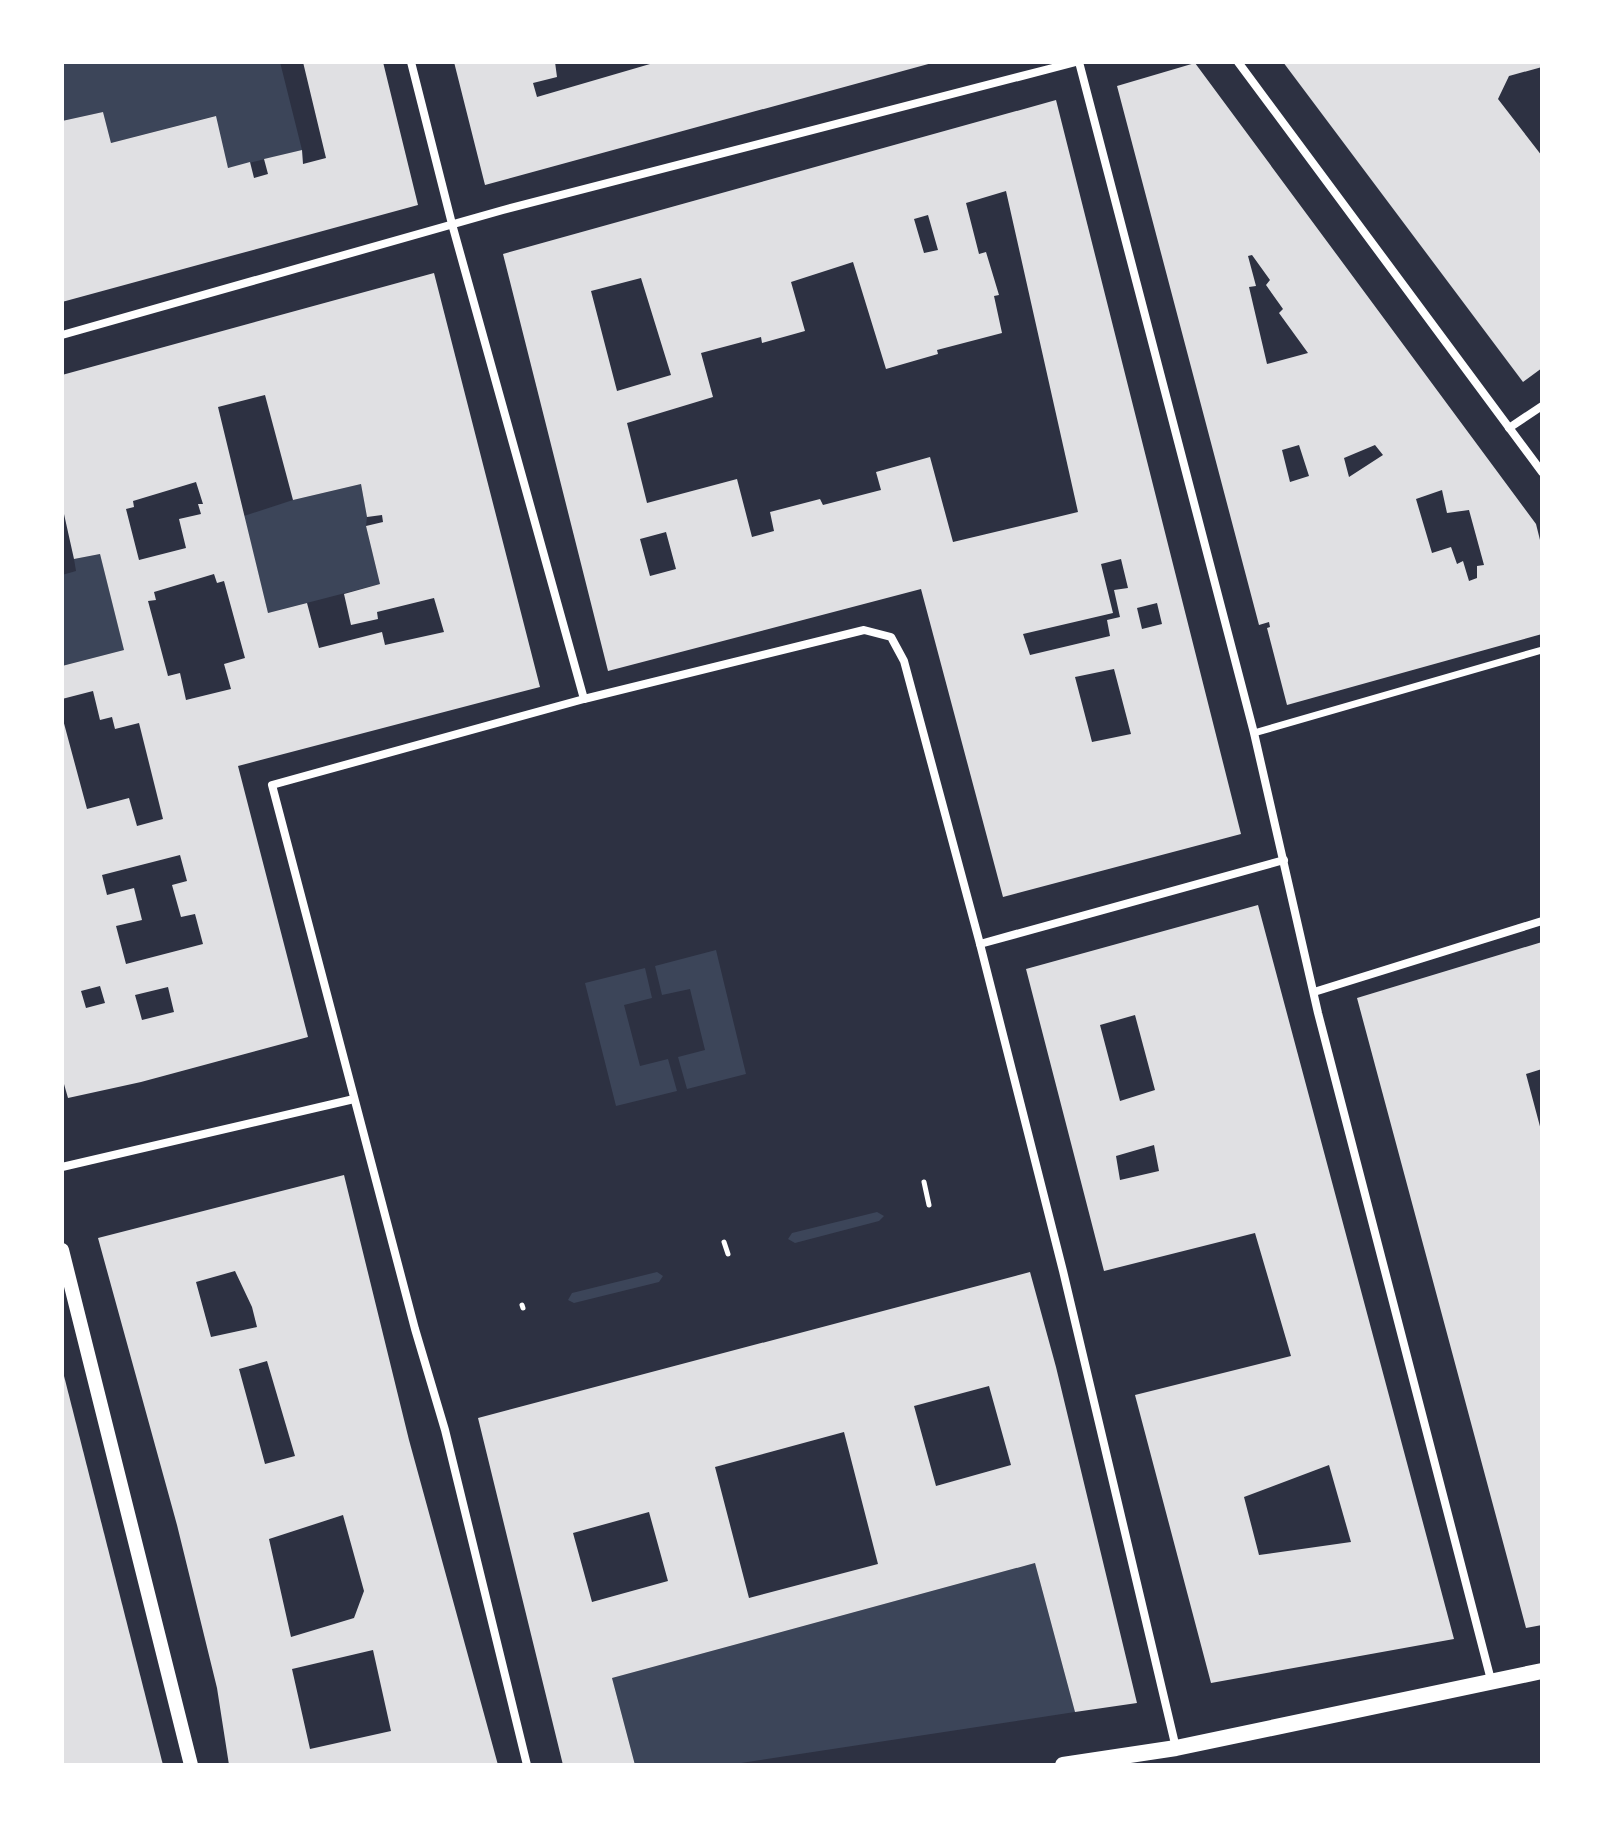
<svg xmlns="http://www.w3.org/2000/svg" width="1604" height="1827" viewBox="0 0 1604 1827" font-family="Raleway,sans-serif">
  <rect width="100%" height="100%" fill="#2d3142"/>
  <g fill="#3c4559">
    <polygon points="62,62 280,62 302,150 228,168 215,116 111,143 103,112 62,121"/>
    <polygon points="361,484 367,517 366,526 380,584 268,613 244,516 293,500"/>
    <polygon points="100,554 124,650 62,666 62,575 76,571 74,559"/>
    <polygon points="716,950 746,1074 687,1089 678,1057 705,1050 690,989 662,995 655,966"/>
    <polygon points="645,968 652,998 624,1005 640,1066 668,1059 677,1091 616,1106 585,983"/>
    <polygon points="877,1212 884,1216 879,1221 795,1243 788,1239 792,1233"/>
    <polygon points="657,1272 663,1276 659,1282 574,1303 568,1300 572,1293"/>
    <polygon points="1035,1563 1075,1712 728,1765 635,1765 612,1678"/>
  </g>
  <g fill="#e0e0e3" fill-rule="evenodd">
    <polygon points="303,62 383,62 418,205 62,302 62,121 103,112 111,143 216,116 228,168 250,162 254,178 268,174 264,159 302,150 303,164 326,158"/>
    <polygon points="454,62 555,62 557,77 533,83 537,97 650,64 650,62 932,63 485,185"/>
    <polygon points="1283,62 1542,62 1542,67 1509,76 1498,99 1542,156 1542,368 1523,382"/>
    <path d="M 1195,63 L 1536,524 L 1542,548 L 1542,634 L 1287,705 L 1267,628 L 1270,627 L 1269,622 L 1259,625 L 1117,86 ZM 1252,255 L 1270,280 L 1266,285 L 1283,309 L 1279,313 L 1308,353 L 1267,364 L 1249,287 L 1256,286 L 1248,256 ZM 1299,445 L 1309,476 L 1290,482 L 1282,450 ZM 1375,445 L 1383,455 L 1349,477 L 1344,458 ZM 1442,490 L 1447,513 L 1469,510 L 1484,565 L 1477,566 L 1477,578 L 1469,581 L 1463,561 L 1457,564 L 1451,547 L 1432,553 L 1416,499 Z"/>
    <path d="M 1056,100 L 1241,834 L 1003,897 L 921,589 L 608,671 L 503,254 ZM 1006,191 L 1078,512 L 953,542 L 930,457 L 876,472 L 881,490 L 823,505 L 820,499 L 770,512 L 774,531 L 752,537 L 737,479 L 647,503 L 627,423 L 713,397 L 701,353 L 761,337 L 762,343 L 805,331 L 791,282 L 853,262 L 886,369 L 938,354 L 937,350 L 1002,333 L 994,296 L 999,295 L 986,252 L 979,254 L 966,203 ZM 928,215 L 938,250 L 924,253 L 914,219 ZM 641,278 L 671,375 L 617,391 L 591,291 ZM 666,532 L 676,569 L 650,576 L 640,539 ZM 1121,559 L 1128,588 L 1114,590 L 1120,617 L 1107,620 L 1110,636 L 1030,655 L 1023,634 L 1113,613 L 1101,564 ZM 1157,603 L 1162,624 L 1142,629 L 1137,608 ZM 1114,669 L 1131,734 L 1092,742 L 1075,677 Z"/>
    <path d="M 434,273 L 540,687 L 238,766 L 308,1037 L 141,1082 L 68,1098 L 62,1077 L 62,716 L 87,809 L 129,798 L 137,826 L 163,819 L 139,723 L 115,729 L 112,717 L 100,720 L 93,691 L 62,699 L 62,666 L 124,650 L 100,554 L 74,559 L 62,505 L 62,375 ZM 265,395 L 293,500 L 361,484 L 367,517 L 382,515 L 383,522 L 366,526 L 380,584 L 344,594 L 351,625 L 378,619 L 377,612 L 434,598 L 444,632 L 385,645 L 382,632 L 319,648 L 307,603 L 268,613 L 218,407 ZM 196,482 L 203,504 L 198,504 L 201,514 L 179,519 L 186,548 L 139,560 L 126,509 L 134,507 L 133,501 ZM 214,574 L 217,583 L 224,581 L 245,658 L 224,664 L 231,689 L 186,700 L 180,673 L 168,676 L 148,601 L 156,600 L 154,592 ZM 180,855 L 187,881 L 172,885 L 181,917 L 195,914 L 203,944 L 126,964 L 116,926 L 142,920 L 134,888 L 107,895 L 102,875 ZM 100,986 L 105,1003 L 86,1008 L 81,991 ZM 168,987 L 174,1012 L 142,1020 L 135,995 Z"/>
    <path d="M 1258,905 L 1454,1639 L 1211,1683 L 1135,1395 L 1291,1356 L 1255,1233 L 1104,1271 L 1026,969 ZM 1135,1015 L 1155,1090 L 1120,1101 L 1100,1025 ZM 1154,1145 L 1159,1171 L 1120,1180 L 1116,1156 ZM 1329,1465 L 1351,1542 L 1259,1555 L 1244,1497 Z"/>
    <polygon points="1542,942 1542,1069 1526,1074 1542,1134 1542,1625 1526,1628 1357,998"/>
    <path d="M 344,1175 L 409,1440 L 498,1765 L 229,1765 L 217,1688 L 177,1525 L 98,1238 ZM 235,1271 L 252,1307 L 257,1327 L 211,1337 L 196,1282 ZM 267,1361 L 295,1456 L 265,1464 L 239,1369 ZM 343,1515 L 364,1591 L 354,1618 L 291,1637 L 269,1539 ZM 373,1650 L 391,1731 L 310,1749 L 292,1669 Z"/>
    <path d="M 1030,1272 L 1056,1367 L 1137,1703 L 1075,1712 L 1035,1563 L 612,1678 L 635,1765 L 563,1765 L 478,1418 ZM 989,1386 L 1011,1465 L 936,1486 L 914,1406 ZM 844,1432 L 878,1564 L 749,1598 L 715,1467 ZM 649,1512 L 668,1581 L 592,1602 L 573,1533 Z"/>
    <polygon points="62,1372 63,1372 163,1765 62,1765"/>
  </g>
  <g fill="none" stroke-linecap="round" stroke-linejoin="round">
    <g stroke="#fff" stroke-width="5">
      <polyline points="924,1182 929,1205"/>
      <polyline points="724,1242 728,1254"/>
      <polyline points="522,1305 523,1308"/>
    </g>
    <polyline stroke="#fff" stroke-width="7" points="1254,733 1542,650"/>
    <g stroke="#fff" stroke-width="8">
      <polyline points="411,62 452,224 584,699"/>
      <polyline points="1079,62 1254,733 1318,1013 1491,1680"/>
      <polyline points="1238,62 1542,472"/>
      <polyline points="62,335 503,210 1076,62"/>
      <polyline points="1509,428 1542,406"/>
      <polyline points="980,944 1284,860"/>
      <polyline points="1314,992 1542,921"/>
      <polyline points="62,1167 354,1099"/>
      <polyline points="527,1765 445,1430 415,1329 272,785 584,699 864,630 891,637 904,661 980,944 1063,1271 1176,1748"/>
    </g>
    <polyline stroke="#fff" stroke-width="14" points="62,1250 191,1765"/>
    <polyline stroke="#fff" stroke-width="16" points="1063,1765 1176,1748 1542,1671"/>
  </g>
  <rect width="1604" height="1827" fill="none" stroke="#ffffff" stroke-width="128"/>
</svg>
